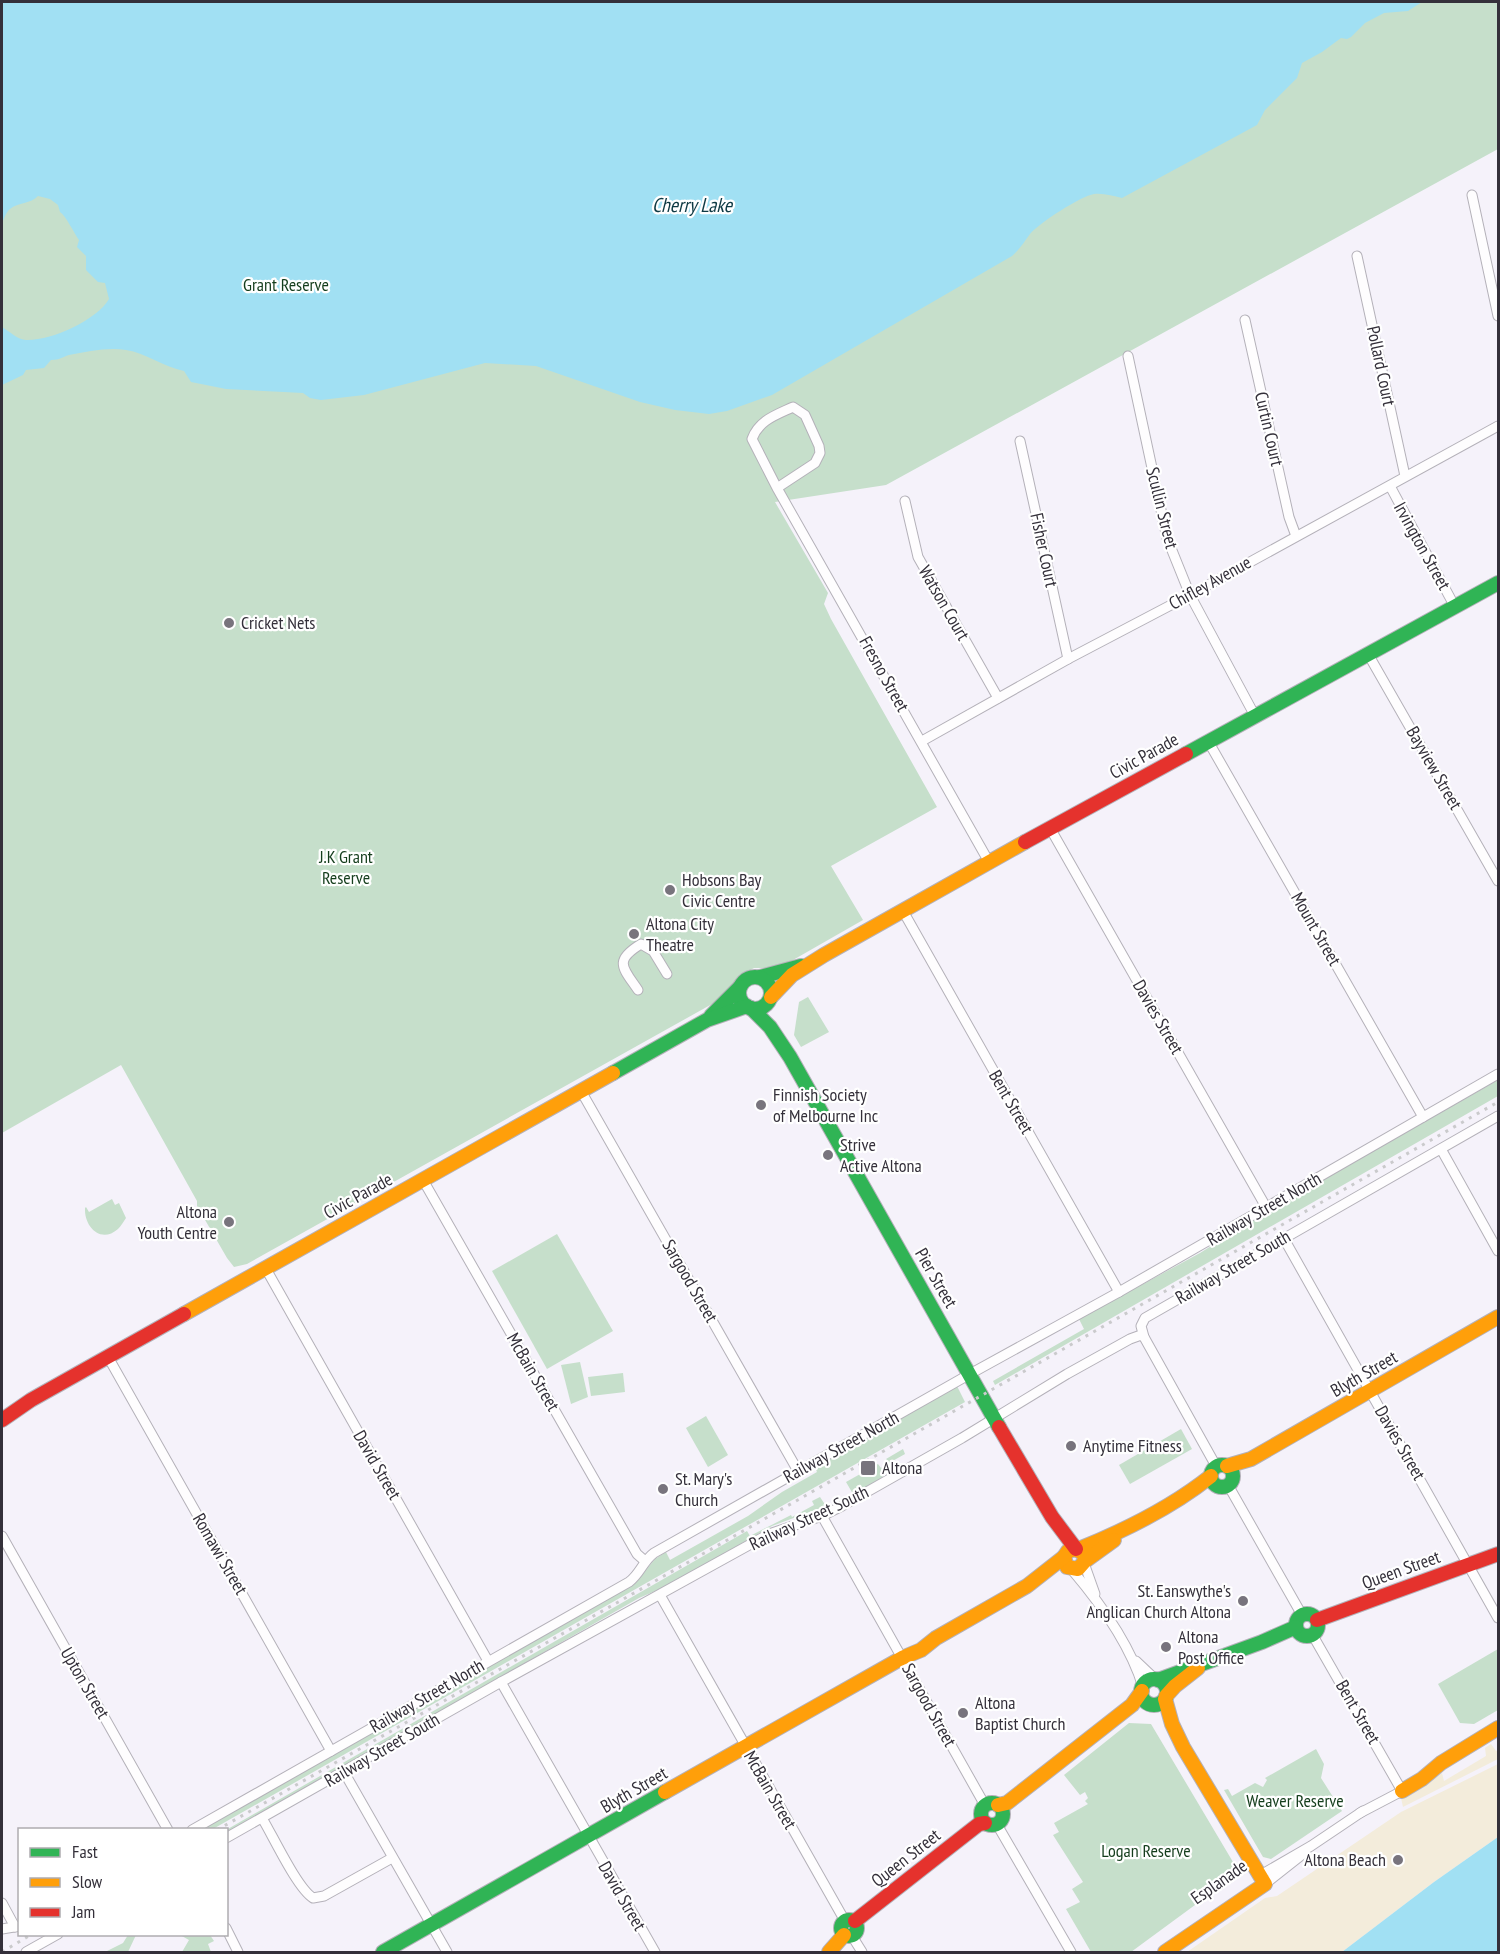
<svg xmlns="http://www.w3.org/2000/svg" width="1500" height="1954" viewBox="0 0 1500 1954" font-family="'PT Sans Narrow',sans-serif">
  <rect width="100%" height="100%" fill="#f5f2fa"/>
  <g fill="#c6dfcb">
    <polygon points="2,2 1498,2 1498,149 886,485 775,502 828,593 824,604 831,619 937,807 831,866 863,920 779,968 754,968 739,976 728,993 721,999 247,1264 234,1267 227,1258 197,1206 197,1201 121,1065 2,1133"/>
    <polygon points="808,997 829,1032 801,1047 794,1035 799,1002"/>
    <polygon points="1498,1080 1498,1096 995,1385 993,1381 1084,1329 1079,1319 1200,1253 1262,1214"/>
    <path d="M 112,1199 L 115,1205 L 119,1203 L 126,1218 C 124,1221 121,1226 118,1229 C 101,1244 84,1227 85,1208 L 86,1207 L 89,1212 Z"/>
    <polygon points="557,1234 613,1331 547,1369 492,1271"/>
    <polygon points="580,1362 588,1397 571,1404 561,1365"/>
    <polygon points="623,1373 625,1392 591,1396 588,1377"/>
    <polygon points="957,1386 965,1402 213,1829 199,1830 636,1582 655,1559 666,1552 670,1560 748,1516 782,1492 817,1472 815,1468"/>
    <polygon points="706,1416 728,1455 708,1467 686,1428"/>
    <polygon points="1181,1429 1192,1449 1130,1484 1119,1465"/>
    <polygon points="903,1449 905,1454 889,1463 891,1468 882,1473 883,1477 853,1494 846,1482 878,1464 881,1468 889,1463 886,1459"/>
    <polygon points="820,1497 826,1506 772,1526 667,1586 639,1598 227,1833 226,1830 747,1531 750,1536 791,1515 792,1517 814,1505 812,1501"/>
    <polygon points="1498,1649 1498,1710 1474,1724 1460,1723 1438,1684"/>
    <polygon points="1129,1723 1151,1724 1233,1862 1233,1872 1229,1880 1131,1952 1091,1952 1066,1909 1080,1902 1072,1889 1083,1882 1053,1835 1059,1832 1054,1823 1088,1804 1085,1801 1088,1798 1085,1792 1080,1795 1064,1775"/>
    <polygon points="1316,1749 1324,1764 1321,1778 1342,1811 1271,1859 1263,1857 1224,1790 1228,1789 1232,1796 1255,1783 1263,1787 1267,1780 1265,1778"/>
    <polygon points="128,1935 136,1935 128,1952 105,1952 123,1943"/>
    <polygon points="180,1935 210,1935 214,1941 208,1944 211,1952 182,1952 189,1940"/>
  </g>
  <g fill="#f3ecdb">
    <polygon points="1491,1744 1496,1751 1498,1750 1498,1759 1403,1807 1401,1798 1442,1773 1444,1781 1486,1756 1485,1748"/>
    <polygon points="1498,1764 1498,1837 1434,1882 1342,1952 1187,1952 1265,1898 1277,1896 1401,1812"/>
  </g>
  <g fill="#a1e0f3">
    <path d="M 2,2 L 1422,2 L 1408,11 L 1384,13 L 1365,23 L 1351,37 L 1347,39 L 1341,38 L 1322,52 L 1302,63 L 1297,78 L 1265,110 L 1257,125 L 1122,198 C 1113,196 1104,193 1094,194 C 1081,196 1039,223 1030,234 C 1024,242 1020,249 1012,256 L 772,395 L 727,411 L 709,414 L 675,410 L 640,402 L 536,366 L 485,363 L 364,395 L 321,400 L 310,398 L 303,393 L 226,389 L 191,382 L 184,371 C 164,367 146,353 126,350 C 107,347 87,352 69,355 C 62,357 60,360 51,360 L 44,368 L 26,370 L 23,375 L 2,385 L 2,327 C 9,331 18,340 26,340 C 51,341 97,320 109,299 L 105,283 L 98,282 L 86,270 L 86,256 L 77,247 L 79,240 C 74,233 66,216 60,212 L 58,205 L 50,199 L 38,196 C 31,204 18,202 10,209 C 6,212 4,219 2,223 Z"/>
    <polygon points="1498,1837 1498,1952 1342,1952 1434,1882"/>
  </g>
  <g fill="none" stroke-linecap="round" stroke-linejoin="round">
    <defs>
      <g id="street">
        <polyline points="1472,195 1498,316"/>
        <polyline points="1357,256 1405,476"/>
        <polyline points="1245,320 1289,517 1296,536"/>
        <polyline points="1128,356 1167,538 1190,595 1255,716"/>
        <polyline points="1020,441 1068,659"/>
        <polyline points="1390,486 1455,607"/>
        <path d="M 777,488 L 815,463 L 820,453 L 819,446 L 805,415 L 793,407 C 776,415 759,420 752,439 L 777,488 L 989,862"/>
        <polyline points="905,501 918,557 998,698"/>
        <polyline points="1368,654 1498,881"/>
        <polyline points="922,741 1068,659 1190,595 1498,426"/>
        <polyline points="1208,741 1423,1117"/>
        <polyline points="1050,828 1266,1207"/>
        <polyline points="903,911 1119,1292"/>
        <path d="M 638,990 C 623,968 613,961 641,944 L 653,951 L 667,974"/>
        <polyline points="581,1091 798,1471"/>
        <polyline points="1441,1149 1498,1251"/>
        <polyline points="423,1180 637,1554 645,1561"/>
        <polyline points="1283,1237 1498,1618"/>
        <polyline points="266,1269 488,1661"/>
        <polyline points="108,1357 331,1751"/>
        <polyline points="1216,1466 1144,1337 1141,1326 1145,1318 1498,1116"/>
        <polyline points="1228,1485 1302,1615"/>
        <polyline points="822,1516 982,1800 983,1809"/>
        <polyline points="2,1536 168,1830"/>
        <polyline points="1084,1563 1095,1594"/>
        <path d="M 1072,1570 C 1101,1604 1130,1644 1143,1687"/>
        <polyline points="660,1595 845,1921"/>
        <polyline points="1312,1634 1402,1791 1360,1813"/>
        <polyline points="1136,1661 1155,1679"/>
        <polyline points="501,1682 655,1952"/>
        <polyline points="344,1772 447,1952"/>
        <path d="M 262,1818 C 273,1836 297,1888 313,1898 L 324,1896 L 392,1858"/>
        <polyline points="999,1828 1071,1952"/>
        <path d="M 192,1830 L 629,1582 C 640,1574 643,1561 654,1553 L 970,1374 L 1119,1292 L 1498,1074"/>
        <polyline points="226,1838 501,1682 769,1534 822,1516 842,1506 962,1438 1067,1374 1130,1339 1141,1335 1144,1337"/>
        <polyline points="1259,1876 1311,1846 1363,1811"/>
        <polyline points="1265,1884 1303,1854"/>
        <polyline points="2,1903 15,1927"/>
        <polyline points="226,1928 238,1952"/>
        <polyline points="2,1929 20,1926"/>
        <polyline points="852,1936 862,1952"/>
        <polyline points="26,1952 58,1934"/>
      </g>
      <g id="fast">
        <polyline points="1186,754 1498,583"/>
        <polyline points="760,977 801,966"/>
        <circle cx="755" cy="993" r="16"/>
        <polyline points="751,1008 770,1027 790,1057 999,1427"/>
        <polyline points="711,1016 740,987"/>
        <polyline points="613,1073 707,1020 747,1006"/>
        <circle cx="1222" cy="1476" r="11"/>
        <circle cx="1307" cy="1625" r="11"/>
        <circle cx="1154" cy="1692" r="13"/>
        <polyline points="1158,1680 1262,1642 1296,1627"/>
        <circle cx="992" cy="1814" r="11"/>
        <circle cx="849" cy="1928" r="8"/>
        <polyline points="383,1952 665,1792"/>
      </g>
      <g id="slow">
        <polyline points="771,997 792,975 824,955 1025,842"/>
        <polyline points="184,1314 613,1073"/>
        <polyline points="1227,1466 1251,1459 1498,1317"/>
        <path d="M 1079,1549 C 1126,1530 1171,1508 1211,1476"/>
        <polyline points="1085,1561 1084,1554 1076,1549 1068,1551 1064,1557 1067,1567 1078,1569 1085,1561 1114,1540"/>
        <polyline points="1166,1696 1175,1686 1198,1668"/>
        <polyline points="1165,1699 1172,1724 1183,1747 1265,1884 1165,1952"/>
        <polyline points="1402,1791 1422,1779 1441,1763 1498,1728"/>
        <polyline points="665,1792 902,1658 921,1650 936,1638 1027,1586 1064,1557"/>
        <polyline points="998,1805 1007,1803 1132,1705 1142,1691"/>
        <polyline points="829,1952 844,1935"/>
      </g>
      <g id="jam">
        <polyline points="1025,842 1186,754"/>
        <polyline points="2,1420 31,1400 184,1314"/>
        <polyline points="999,1427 1052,1517 1076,1549"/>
        <polyline points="1317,1620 1498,1554"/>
        <polyline points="855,1921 979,1824 985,1823"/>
      </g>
    </defs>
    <use href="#street" stroke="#b4b1b9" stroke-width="11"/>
    <use href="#fast" stroke="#b4b1b9" stroke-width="16"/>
    <use href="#slow" stroke="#b4b1b9" stroke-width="16"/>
    <use href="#jam" stroke="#b4b1b9" stroke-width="16"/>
    <use href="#street" stroke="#fefdfe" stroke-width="9"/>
    <use href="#fast" stroke="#30b455" stroke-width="14"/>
    <use href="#slow" stroke="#ff9f0a" stroke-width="14"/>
    <use href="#jam" stroke="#e5322d" stroke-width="14"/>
    <g stroke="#cacacc" stroke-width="3" stroke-dasharray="3 6" stroke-linecap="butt">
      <polyline points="217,1830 1498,1102"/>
      <polyline points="2,1952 32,1934"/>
    </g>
  </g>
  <g fill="#78747d" stroke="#fff" stroke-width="2">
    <circle cx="229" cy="623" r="6"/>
    <circle cx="670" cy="890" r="6"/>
    <circle cx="634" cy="934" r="6"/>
    <circle cx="761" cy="1105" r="6"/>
    <circle cx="828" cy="1155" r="6"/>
    <circle cx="229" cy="1222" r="6"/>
    <circle cx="1071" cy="1446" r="6"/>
    <rect x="860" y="1460" width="16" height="16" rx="3"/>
    <circle cx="663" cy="1489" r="6"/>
    <circle cx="1243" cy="1601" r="6"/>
    <circle cx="1166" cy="1647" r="6"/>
    <circle cx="963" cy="1713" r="6"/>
    <circle cx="1398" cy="1860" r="6"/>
  </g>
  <g text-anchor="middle" stroke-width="4.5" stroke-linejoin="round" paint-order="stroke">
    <g font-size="18" fill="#143d1c" stroke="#fff">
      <text x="286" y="291">Grant Reserve</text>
      <text x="346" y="863">J.K Grant<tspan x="346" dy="21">Reserve</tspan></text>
      <text x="1295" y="1807">Weaver Reserve</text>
      <text x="1146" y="1857">Logan Reserve</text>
    </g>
    <g font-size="18" fill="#34303a" stroke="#fff">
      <text transform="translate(1381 366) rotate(78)" y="6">Pollard Court</text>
      <text transform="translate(1269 429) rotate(77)" y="6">Curtin Court</text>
      <text transform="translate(1162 508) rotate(76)" y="6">Scullin Street</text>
      <text transform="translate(1422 546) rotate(61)" y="6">Irvington Street</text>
      <text transform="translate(1044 550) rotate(78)" y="6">Fisher Court</text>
      <text transform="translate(1210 583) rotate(-29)" y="6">Chifley Avenue</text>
      <text transform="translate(944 603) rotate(60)" y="6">Watson Court</text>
      <text transform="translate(884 674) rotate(61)" y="6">Fresno Street</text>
      <text transform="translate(1144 756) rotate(-29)" y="6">Civic Parade</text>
      <text transform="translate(1434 768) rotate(60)" y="6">Bayview Street</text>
      <text transform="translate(1316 929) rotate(60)" y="6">Mount Street</text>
      <text transform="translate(1158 1017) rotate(60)" y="6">Davies Street</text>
      <text transform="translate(1011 1102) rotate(60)" y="6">Bent Street</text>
      <text transform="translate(358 1196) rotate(-29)" y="6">Civic Parade</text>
      <text transform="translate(1264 1209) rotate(-30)" y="6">Railway Street North</text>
      <text transform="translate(1233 1267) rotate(-30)" y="6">Railway Street South</text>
      <text transform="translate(936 1278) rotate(60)" y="6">Pier Street</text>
      <text transform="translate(690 1281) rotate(60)" y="6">Sargood Street</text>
      <text transform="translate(533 1372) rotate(60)" y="6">McBain Street</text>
      <text transform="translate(1364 1374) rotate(-30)" y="6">Blyth Street</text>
      <text transform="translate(1400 1443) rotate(60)" y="6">Davies Street</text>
      <text transform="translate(841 1447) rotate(-29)" y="6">Railway Street North</text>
      <text transform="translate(377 1465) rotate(60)" y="6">David Street</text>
      <text transform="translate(809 1518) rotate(-25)" y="6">Railway Street South</text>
      <text transform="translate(220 1554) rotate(60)" y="6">Romawi Street</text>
      <text transform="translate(1401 1570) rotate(-20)" y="6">Queen Street</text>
      <text transform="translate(85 1683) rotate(60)" y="6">Upton Street</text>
      <text transform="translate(427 1696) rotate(-30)" y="6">Railway Street North</text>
      <text transform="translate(929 1705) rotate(61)" y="6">Sargood Street</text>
      <text transform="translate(1358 1712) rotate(60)" y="6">Bent Street</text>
      <text transform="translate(382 1750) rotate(-30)" y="6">Railway Street South</text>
      <text transform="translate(634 1790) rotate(-30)" y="6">Blyth Street</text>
      <text transform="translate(770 1790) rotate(60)" y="6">McBain Street</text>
      <text transform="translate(906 1858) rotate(-38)" y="6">Queen Street</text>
      <text transform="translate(1219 1882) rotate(-35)" y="6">Esplanade</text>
      <text transform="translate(622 1896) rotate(60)" y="6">David Street</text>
    </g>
    <g font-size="18" fill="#34303a" stroke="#fff" text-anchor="start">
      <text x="241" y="629">Cricket Nets</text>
      <text x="682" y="886">Hobsons Bay<tspan x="682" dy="21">Civic Centre</tspan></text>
      <text x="646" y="930">Altona City<tspan x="646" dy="21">Theatre</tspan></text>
      <text x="773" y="1101">Finnish Society<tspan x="773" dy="21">of Melbourne Inc</tspan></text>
      <text x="840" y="1151">Strive<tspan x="840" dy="21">Active Altona</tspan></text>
      <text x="217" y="1218" text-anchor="end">Altona<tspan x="217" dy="21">Youth Centre</tspan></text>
      <text x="1083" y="1452">Anytime Fitness</text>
      <text x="882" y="1474">Altona</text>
      <text x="675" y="1485">St. Mary's<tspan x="675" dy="21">Church</tspan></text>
      <text x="1231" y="1597" text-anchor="end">St. Eanswythe's<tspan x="1231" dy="21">Anglican Church Altona</tspan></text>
      <text x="1178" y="1643">Altona<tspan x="1178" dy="21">Post Office</tspan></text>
      <text x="975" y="1709">Altona<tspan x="975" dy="21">Baptist Church</tspan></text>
      <text x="1386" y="1866" text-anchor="end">Altona Beach</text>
    </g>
    <g font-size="20" font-style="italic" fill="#0e3a44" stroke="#fff">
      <text x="692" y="212">Cherry Lake</text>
    </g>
  </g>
  <rect width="1500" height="1954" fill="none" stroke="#34303a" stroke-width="6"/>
  <rect x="18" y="1828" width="210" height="108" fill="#ffffff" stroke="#aeacb0" stroke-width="1.5"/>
  <rect x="30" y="1848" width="30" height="9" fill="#30b455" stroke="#aeacb0" stroke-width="1.5"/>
  <text x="72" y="1858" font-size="18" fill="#34303a">Fast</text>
  <rect x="30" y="1878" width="30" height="9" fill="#ff9f0a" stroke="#aeacb0" stroke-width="1.5"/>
  <text x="72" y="1888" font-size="18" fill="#34303a">Slow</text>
  <rect x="30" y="1908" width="30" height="9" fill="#e5322d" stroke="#aeacb0" stroke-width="1.5"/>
  <text x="72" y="1918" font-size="18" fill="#34303a">Jam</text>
</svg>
